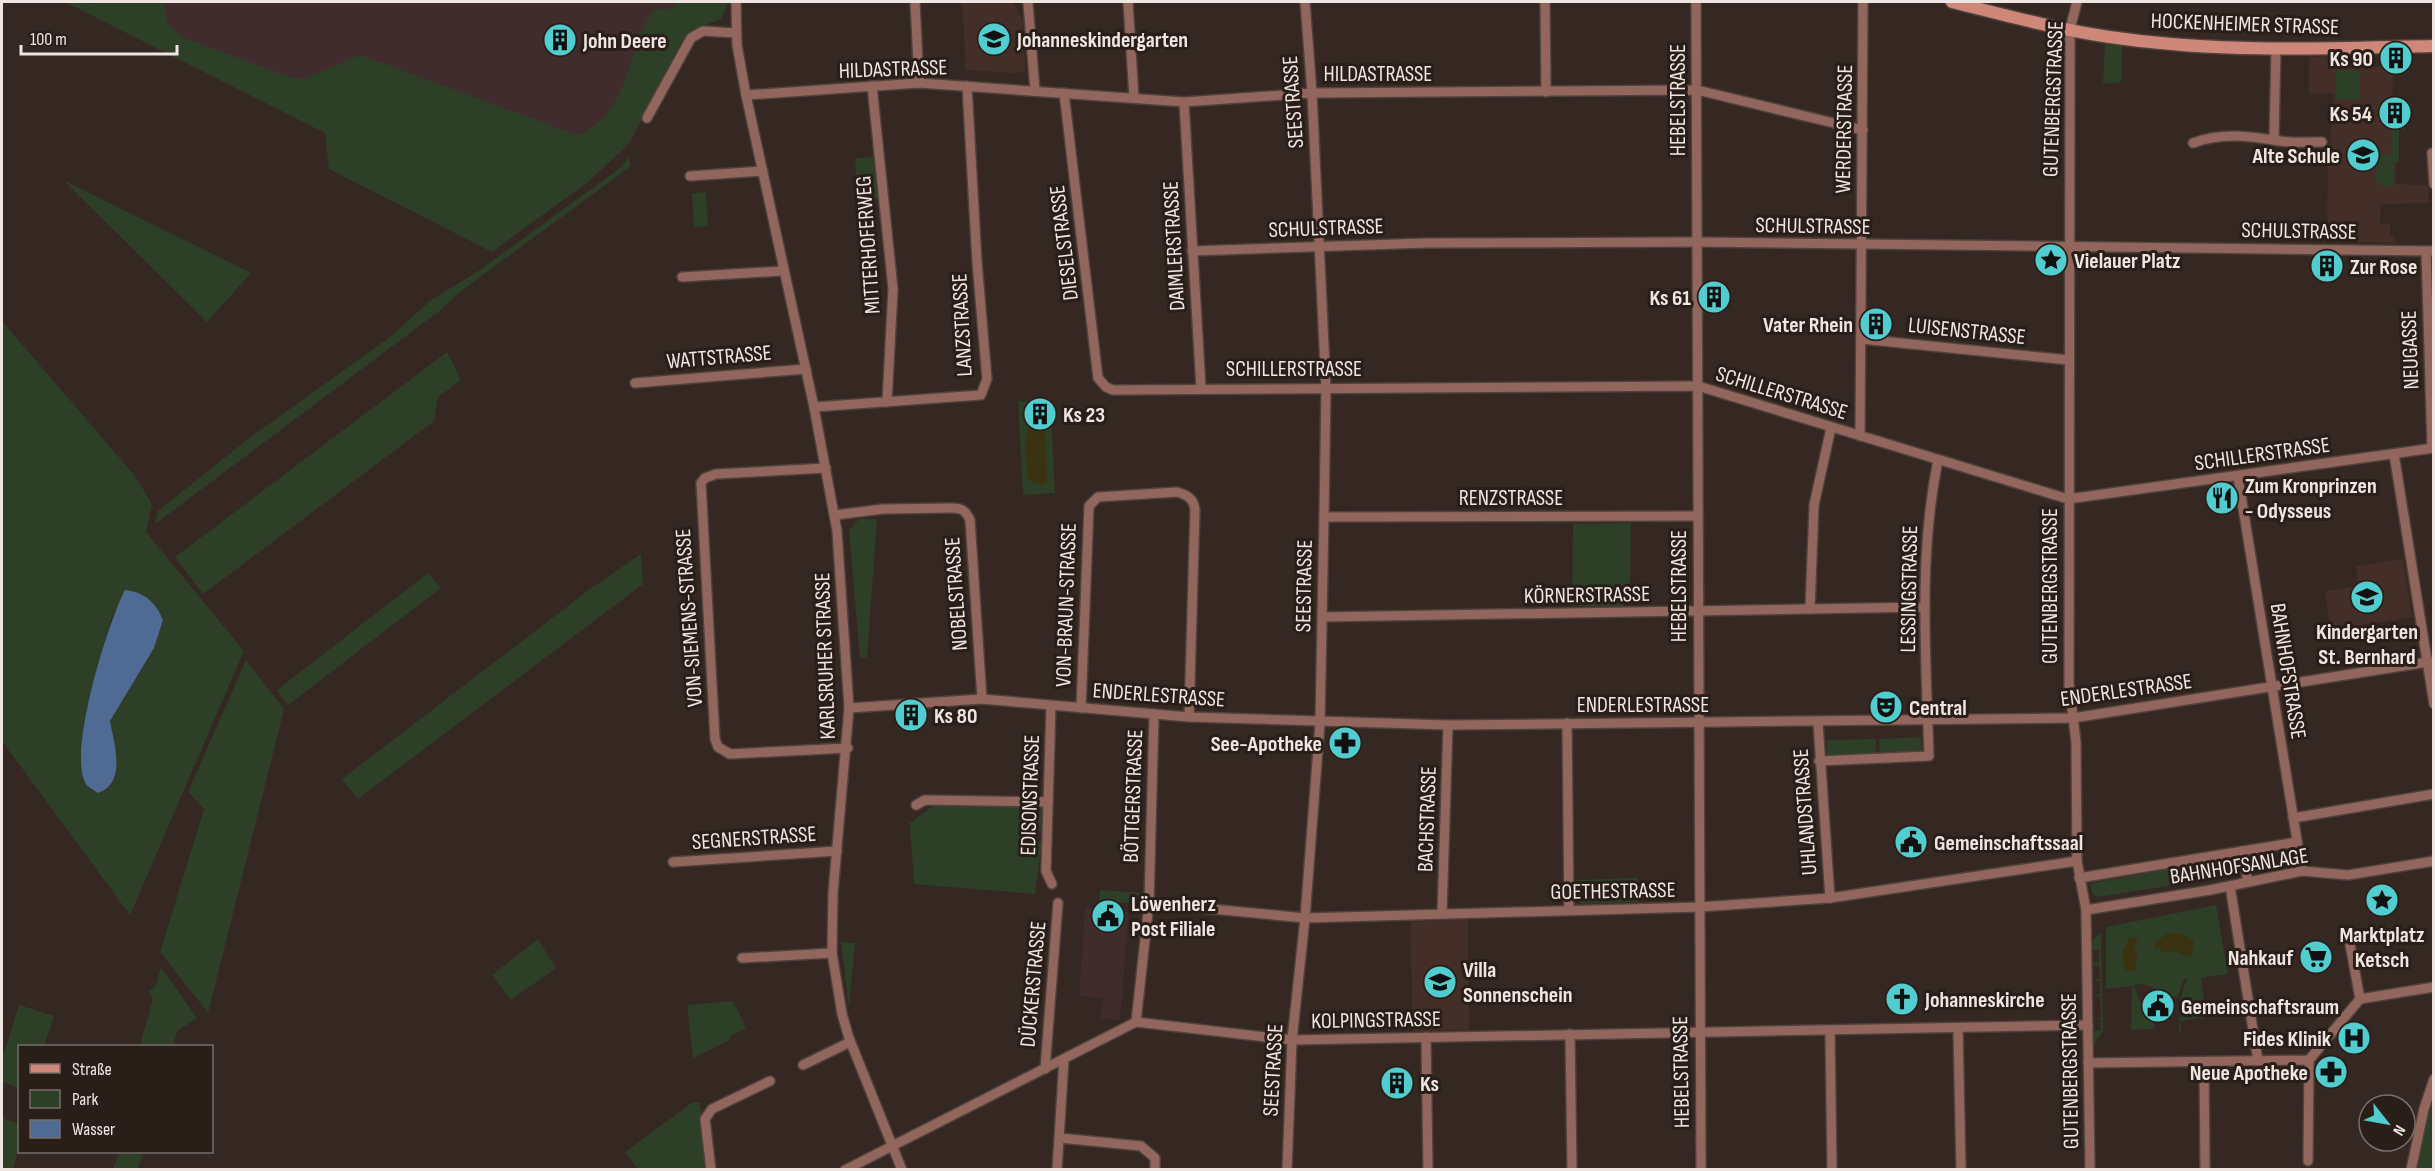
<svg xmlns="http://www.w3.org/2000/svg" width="2435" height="1171" viewBox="0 0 2435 1171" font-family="'Sofia Sans Condensed',sans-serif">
  <rect width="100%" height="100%" fill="#352722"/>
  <g fill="#402c2d">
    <polygon points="85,2 724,2 681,39 630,144 588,182 336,104"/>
    <polygon points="1085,907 1129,912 1120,1020 1101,1018 1103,998 1079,996"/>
  </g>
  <g fill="#432f27">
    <polygon points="962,2 1013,2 1023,20 1025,71 1017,73 966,70"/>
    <polygon points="2334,56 2334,68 2393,66 2392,118 2405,118 2404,130 2399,130 2395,183 2428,186 2429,203 2381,204 2380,224 2390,224 2390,236 2395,237 2395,243 2327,241 2328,145 2330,140 2334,94 2309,93 2309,57"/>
    <polygon points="2403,559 2412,617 2331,630 2325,591 2359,586 2356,566"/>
    <polygon points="1468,919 1469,1030 1413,1031 1410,922"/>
  </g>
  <g fill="#2e3f27" fill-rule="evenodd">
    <path d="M 65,2 L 86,2 L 89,4 L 98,2 L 163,2 L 168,24 L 182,37 L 292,78 L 303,79 L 360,55 L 577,135 C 628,117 627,53 651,13 L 657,9 L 671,9 L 679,2 L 729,2 L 721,19 L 697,28 L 681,42 L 629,143 L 588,182 L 492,252 L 329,169 L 325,133 Z"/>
    <polygon points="2105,44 2122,46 2121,82 2103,84"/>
    <polygon points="2336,70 2359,70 2359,100 2336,99"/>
    <polygon points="2393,118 2405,118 2404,130 2399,130 2399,162 2394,163 2393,186 2384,187 2376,181 2376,154 2391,155"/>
    <polygon points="629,157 630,167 465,288 439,311 155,524 158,511 248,439 390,337 431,300 477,272 620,168"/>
    <polygon points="876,157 879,198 858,200 855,158"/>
    <polygon points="63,180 251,273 207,322"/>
    <polygon points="706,192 708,226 694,227 692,193"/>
    <path d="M 2,321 L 135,476 L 152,504 L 146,532 L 244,651 L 130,915 L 2,741 ZM 125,591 L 163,620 L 154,648 L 110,721 L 113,781 L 107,790 L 98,793 L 81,763 L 87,717 L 110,623 Z"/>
    <polygon points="447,352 461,380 438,397 434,421 203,594 175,557"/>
    <polygon points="1018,401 1029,402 1030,417 1051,416 1055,493 1023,495"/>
    <polygon points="859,519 877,519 867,657 860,658 849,531"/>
    <polygon points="1631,523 1630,597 1624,598 1623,606 1572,606 1573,524"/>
    <polygon points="641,554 643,584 358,799 342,779 590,589"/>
    <polygon points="428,573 441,588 288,705 277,690"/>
    <polygon points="246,660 284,709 208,1013 160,952 204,809 188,792"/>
    <polygon points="1921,737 1922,752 1880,754 1879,739"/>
    <polygon points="1876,739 1876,754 1827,758 1827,740"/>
    <polygon points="933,806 1043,806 1042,831 1038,831 1038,841 1042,841 1035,894 914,884 910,823"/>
    <polygon points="2197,864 2199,881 2098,897 2093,894 2090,886 2093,883"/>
    <polygon points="1638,878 1639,902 1582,904 1576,899 1576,880"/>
    <polygon points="1100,890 1143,893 1141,904 1099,901"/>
    <path d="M 2216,905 L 2228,974 L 2201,978 L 2206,1017 L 2180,1021 L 2182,1033 L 2179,1033 L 2180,1000 L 2187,978 L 2184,979 L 2177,998 L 2144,984 L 2133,985 C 2135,989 2137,994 2139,999 C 2145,1010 2154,1014 2154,1029 L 2131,1030 L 2132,986 L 2106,989 L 2106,927 Z"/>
    <polygon points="2101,932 2103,1031 2093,1045 2093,1032 2101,1030 2100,1019 2093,1020 2101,1017 2100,996 2093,996 2100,994 2100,981 2092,979 2100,979 2099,966 2092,966 2092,963 2099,963 2099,950 2091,950 2091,942"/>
    <polygon points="538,939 556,968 511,1000 492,975"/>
    <polygon points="841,942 855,943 849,1008"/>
    <polygon points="161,967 197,1018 177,1031 173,1046 140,1046 153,998 148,992 156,985"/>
    <polygon points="733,1001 746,1028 729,1037 730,1040 693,1058 687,1005"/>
    <polygon points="19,1005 54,1016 44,1046 20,1046 19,1088 2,1082 2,1060"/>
    <polygon points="2433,1095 2433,1169 2417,1170 2424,1124"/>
    <polygon points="693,1102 700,1103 705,1169 638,1169 625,1152"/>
    <polygon points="2,1118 19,1124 19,1146 13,1169 2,1169"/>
    <polygon points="120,1152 143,1152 138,1169 113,1169"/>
  </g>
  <g fill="#3a3211">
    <polygon points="1045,423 1047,483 1041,485 1028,480 1025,445 1028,424"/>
    <polygon points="2168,933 2181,934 2194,940 2192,955 2187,957 2175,951 2163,953 2160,947 2155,949 2154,944"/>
    <polygon points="2135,937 2138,944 2133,949 2138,955 2135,971 2125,970 2122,953 2129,938"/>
  </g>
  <path fill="#4f6a93" d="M 125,590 C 145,592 156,603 163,620 L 154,648 L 110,721 C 114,743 127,784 98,793 C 94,790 88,787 86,784 C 67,754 108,622 125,590 Z"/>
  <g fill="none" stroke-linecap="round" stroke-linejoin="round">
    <defs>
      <g id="street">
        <polyline points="736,2 737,45 746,95 814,407 837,531 849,708 833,893 832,953 842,1014 849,1038 902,1170"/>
        <polyline points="915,2 919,83"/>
        <polyline points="1128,2 1134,98"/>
        <polyline points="1545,2 1546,92"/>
        <polyline points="1696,2 1701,1170"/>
        <polyline points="2077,2 2070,29 2069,685 2076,742 2077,861 2086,910 2090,1170"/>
        <polyline points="1028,3 1035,91"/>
        <polyline points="872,86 893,289 887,402"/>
        <polyline points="1064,93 1098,378 1106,387 1113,390 1698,386 2068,499 2434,448"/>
        <polyline points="746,95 919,83 1184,102 1312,93 1697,90 1863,130"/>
        <polyline points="1184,102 1201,388"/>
        <polyline points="647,118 691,38 703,31 736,33"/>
        <polyline points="2274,140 2276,49"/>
        <path d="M 2193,143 C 2222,132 2250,136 2280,141 C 2293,143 2308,142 2322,142"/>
        <polyline points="2432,153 2434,184"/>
        <polyline points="690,176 763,171"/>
        <polyline points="1192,251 1427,243 1697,242 2434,251"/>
        <polyline points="2426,251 2432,448"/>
        <polyline points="682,277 782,271"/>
        <polyline points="1861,339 2069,360"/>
        <polyline points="635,383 806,369"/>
        <polyline points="814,407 981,395 987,379 977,262 967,86"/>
        <polyline points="1860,436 1863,2"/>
        <polyline points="2394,454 2434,704"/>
        <polyline points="826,468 716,474 705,478 701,483 715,739 718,747 730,754 848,748"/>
        <polyline points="2238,477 2302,871"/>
        <path d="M 835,515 L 883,509 L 952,508 C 962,508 966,511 970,520 L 982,699"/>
        <polyline points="1324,517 1697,516"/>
        <polyline points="1810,609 1814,505 1831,428"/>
        <polyline points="1322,617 1924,607"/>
        <polyline points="1051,706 1046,871 1052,884"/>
        <polyline points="849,708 982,699 1189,717 1448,725 2073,718 2434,661"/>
        <path d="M 1081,708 L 1089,506 L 1098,497 L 1177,492 C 1187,495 1193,498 1195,509 L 1189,717"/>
        <polyline points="1567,723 1569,910"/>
        <polyline points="1818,723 1830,898"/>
        <path d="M 1819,761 L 1929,756 C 1926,657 1918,558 1938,460"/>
        <polyline points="916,805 925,800 1048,802"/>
        <polyline points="2293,818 2434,794"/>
        <polyline points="2242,851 2248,882"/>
        <polyline points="673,862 837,851"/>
        <polyline points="2079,878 2297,842"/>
        <polyline points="2230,886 2258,1061"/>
        <polyline points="1149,903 1305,918 1699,907 1830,898 2077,861"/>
        <polyline points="2086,910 2210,890 2302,871 2348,875 2434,861"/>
        <polyline points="1442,914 1448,725"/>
        <polyline points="2349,939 2360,999"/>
        <polyline points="742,958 832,953"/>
        <polyline points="1136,1022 1149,903 1154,714"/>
        <polyline points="1958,1029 1961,1170"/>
        <polyline points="1830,1031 1832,1170"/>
        <polyline points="1570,1034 1572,1170"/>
        <polyline points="1426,1037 1428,1170"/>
        <polyline points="2204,1062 2205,1168"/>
        <polyline points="2088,1063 2309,1060 2360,999 2434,987"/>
        <polyline points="803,1065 850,1042"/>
        <polyline points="1045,1069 1058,903"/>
        <polyline points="1060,1138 1141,1146 1155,1158 1155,1170"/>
        <polyline points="2308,1161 2309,1060"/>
        <polyline points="711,1170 705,1119 712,1109 770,1081"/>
        <polyline points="845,1170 1136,1022 1292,1040 2088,1025"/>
        <polyline points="1057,1170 1064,1059"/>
        <polyline points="1287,1170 1292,1040 1305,918 1320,723 1324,517 1326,388 1312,93 1305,2"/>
        <polyline points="2411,1170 2424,1109 2434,1079"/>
      </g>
      <path id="secondary" d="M 1952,2 C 2008,16 2067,32 2125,39 C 2227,53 2331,48 2434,46"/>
    </defs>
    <use href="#street" stroke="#4f423d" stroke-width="12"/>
    <use href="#secondary" stroke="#4f423d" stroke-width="15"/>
    <use href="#street" stroke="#93665d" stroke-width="9"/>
    <use href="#secondary" stroke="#ce8778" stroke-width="12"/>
  </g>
  <defs>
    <symbol id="school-disc" viewBox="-11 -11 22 22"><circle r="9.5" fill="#52cdcf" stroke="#2a1e18"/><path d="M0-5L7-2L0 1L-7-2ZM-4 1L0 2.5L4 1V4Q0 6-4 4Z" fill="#111"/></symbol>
    <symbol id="building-disc" viewBox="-11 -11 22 22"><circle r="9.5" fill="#52cdcf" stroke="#2a1e18"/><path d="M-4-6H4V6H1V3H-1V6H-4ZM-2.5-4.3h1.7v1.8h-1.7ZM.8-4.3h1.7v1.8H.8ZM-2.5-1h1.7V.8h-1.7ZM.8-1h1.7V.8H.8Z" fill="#111"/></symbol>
    <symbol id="sight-disc" viewBox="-11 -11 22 22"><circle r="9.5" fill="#52cdcf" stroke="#2a1e18"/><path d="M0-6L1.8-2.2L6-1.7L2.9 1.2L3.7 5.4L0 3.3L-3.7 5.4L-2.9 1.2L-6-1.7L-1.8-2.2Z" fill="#111"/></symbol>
    <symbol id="restaurant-disc" viewBox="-11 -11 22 22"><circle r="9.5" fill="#52cdcf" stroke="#2a1e18"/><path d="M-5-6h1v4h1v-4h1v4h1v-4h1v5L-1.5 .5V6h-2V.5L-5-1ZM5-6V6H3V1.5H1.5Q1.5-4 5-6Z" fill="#111"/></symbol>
    <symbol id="theatre-disc" viewBox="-11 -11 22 22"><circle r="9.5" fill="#52cdcf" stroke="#2a1e18"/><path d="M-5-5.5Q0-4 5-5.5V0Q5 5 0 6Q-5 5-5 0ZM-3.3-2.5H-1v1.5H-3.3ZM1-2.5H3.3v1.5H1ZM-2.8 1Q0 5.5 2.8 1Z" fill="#111"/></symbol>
    <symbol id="pharmacy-disc" viewBox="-11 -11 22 22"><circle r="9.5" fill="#52cdcf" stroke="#2a1e18"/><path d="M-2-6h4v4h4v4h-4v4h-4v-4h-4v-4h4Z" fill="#111"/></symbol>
    <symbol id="civic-disc" viewBox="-11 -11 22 22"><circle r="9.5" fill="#52cdcf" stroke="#2a1e18"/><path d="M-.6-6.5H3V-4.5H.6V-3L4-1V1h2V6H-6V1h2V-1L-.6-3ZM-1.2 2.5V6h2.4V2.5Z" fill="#111"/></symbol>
    <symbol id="supermarket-disc" viewBox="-11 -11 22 22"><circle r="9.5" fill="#52cdcf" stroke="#2a1e18"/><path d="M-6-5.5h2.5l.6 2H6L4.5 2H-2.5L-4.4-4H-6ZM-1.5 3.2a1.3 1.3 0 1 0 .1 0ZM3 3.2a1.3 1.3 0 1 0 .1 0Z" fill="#111"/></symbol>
    <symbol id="church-disc" viewBox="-11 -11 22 22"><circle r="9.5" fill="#52cdcf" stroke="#2a1e18"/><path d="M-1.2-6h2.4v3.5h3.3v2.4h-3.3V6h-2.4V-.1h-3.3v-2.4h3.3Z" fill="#111"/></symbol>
    <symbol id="hospital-disc" viewBox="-11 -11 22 22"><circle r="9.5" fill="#52cdcf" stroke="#2a1e18"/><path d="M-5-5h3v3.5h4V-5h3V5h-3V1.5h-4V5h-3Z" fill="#111"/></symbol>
  </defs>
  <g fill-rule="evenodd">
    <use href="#school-disc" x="975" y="20" width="38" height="38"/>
    <use href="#building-disc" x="541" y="21" width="38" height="38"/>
    <use href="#building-disc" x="2377" y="39" width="38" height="38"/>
    <use href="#building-disc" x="2376" y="94" width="38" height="38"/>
    <use href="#school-disc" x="2344" y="136" width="38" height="38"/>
    <use href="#sight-disc" x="2032" y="241" width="38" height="38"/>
    <use href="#building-disc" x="2308" y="247" width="38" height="38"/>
    <use href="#building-disc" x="1695" y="278" width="38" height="38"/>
    <use href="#building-disc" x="1857" y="305" width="38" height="38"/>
    <use href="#building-disc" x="1021" y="395" width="38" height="38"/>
    <use href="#restaurant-disc" x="2203" y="479" width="38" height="38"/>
    <use href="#school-disc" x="2348" y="578" width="38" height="38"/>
    <use href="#theatre-disc" x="1867" y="688" width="38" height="38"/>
    <use href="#building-disc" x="892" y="696" width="38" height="38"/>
    <use href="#pharmacy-disc" x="1326" y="724" width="38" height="38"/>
    <use href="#civic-disc" x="1892" y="823" width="38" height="38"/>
    <use href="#sight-disc" x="2363" y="881" width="38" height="38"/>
    <use href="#civic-disc" x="1089" y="897" width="38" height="38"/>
    <use href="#supermarket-disc" x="2297" y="938" width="38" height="38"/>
    <use href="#school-disc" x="1421" y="963" width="38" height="38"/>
    <use href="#church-disc" x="1883" y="980" width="38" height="38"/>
    <use href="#civic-disc" x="2139" y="987" width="38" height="38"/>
    <use href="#hospital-disc" x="2335" y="1019" width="38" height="38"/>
    <use href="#pharmacy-disc" x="2312" y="1053" width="38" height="38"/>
    <use href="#building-disc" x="1378" y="1064" width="38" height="38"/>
  </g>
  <g text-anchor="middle" stroke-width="6" stroke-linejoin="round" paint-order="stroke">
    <g font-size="22" fill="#efe6e2" stroke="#2a1e18">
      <text transform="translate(2245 23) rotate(2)" y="8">HOCKENHEIMER STRASSE</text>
      <text transform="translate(893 68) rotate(-2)" y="8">HILDASTRASSE</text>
      <text x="1378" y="81">HILDASTRASSE</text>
      <text transform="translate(2052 99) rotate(-88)" y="8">GUTENBERGSTRASSE</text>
      <text transform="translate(1677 100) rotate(-90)" y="8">HEBELSTRASSE</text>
      <text transform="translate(1292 102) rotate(-94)" y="8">SEESTRASSE</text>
      <text transform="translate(1843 129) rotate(-89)" y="8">WERDERSTRASSE</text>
      <text transform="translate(1813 225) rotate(1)" y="8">SCHULSTRASSE</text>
      <text transform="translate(1326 227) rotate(-2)" y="8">SCHULSTRASSE</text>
      <text transform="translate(2299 230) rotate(1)" y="8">SCHULSTRASSE</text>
      <text transform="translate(1063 243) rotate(-97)" y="8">DIESELSTRASSE</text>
      <text transform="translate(867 245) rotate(-94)" y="8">MITTERHOFERWEG</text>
      <text transform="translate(1173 246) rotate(-93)" y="8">DAIMLERSTRASSE</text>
      <text transform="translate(961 325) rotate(-93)" y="8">LANZSTRASSE</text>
      <text transform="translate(1967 330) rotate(6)" y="8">LUISENSTRASSE</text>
      <text transform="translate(2409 350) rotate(-92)" y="8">NEUGASSE</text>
      <text transform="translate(719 356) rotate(-5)" y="8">WATTSTRASSE</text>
      <text x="1294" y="376">SCHILLERSTRASSE</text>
      <text transform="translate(1782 392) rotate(17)" y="8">SCHILLERSTRASSE</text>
      <text transform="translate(2262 453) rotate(-8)" y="8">SCHILLERSTRASSE</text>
      <text x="1511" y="505">RENZSTRASSE</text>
      <text transform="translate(1303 586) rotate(-89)" y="8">SEESTRASSE</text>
      <text transform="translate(1678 586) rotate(-90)" y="8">HEBELSTRASSE</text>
      <text transform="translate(2049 586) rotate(-90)" y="8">GUTENBERGSTRASSE</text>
      <text transform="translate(1908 589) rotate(-89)" y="8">LESSINGSTRASSE</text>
      <text transform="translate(955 594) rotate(-94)" y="8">NOBELSTRASSE</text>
      <text transform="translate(1587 594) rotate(-1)" y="8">KÖRNERSTRASSE</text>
      <text transform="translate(1065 605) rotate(-88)" y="8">VON-BRAUN-STRASSE</text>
      <text transform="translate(688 618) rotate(-94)" y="8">VON-SIEMENS-STRASSE</text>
      <text transform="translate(824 656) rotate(-92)" y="8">KARLSRUHER STRASSE</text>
      <text transform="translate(2289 671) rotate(81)" y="8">BAHNHOFSTRASSE</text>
      <text transform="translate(2126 689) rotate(-8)" y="8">ENDERLESTRASSE</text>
      <text transform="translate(1159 694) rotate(4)" y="8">ENDERLESTRASSE</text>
      <text x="1643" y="712">ENDERLESTRASSE</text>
      <text transform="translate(1029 795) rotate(-88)" y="8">EDISONSTRASSE</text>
      <text transform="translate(1132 796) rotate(-88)" y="8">BÖTTGERSTRASSE</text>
      <text transform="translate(1804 812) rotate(-94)" y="8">UHLANDSTRASSE</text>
      <text transform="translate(1426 819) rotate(-88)" y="8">BACHSTRASSE</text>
      <text transform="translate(754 837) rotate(-4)" y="8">SEGNERSTRASSE</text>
      <text transform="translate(2239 865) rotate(-9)" y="8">BAHNHOFSANLAGE</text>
      <text transform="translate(1613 890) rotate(-1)" y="8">GOETHESTRASSE</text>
      <text transform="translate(1032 984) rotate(-85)" y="8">DÜCKERSTRASSE</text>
      <text transform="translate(1376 1019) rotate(-1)" y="8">KOLPINGSTRASSE</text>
      <text transform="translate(1272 1070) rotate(-87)" y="8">SEESTRASSE</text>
      <text transform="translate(2069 1071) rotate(-91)" y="8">GUTENBERGSTRASSE</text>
      <text transform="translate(1680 1072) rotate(-91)" y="8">HEBELSTRASSE</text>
    </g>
    <g font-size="22" font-weight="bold" fill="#efe6e2" stroke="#2a1e18" text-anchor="start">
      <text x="1017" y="47">Johanneskindergarten</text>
      <text x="583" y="48">John Deere</text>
      <text x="2373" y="66" text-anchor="end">Ks 90</text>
      <text x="2372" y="121" text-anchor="end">Ks 54</text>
      <text x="2340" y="163" text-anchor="end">Alte Schule</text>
      <text x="2074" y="268">Vielauer Platz</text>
      <text x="2350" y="274">Zur Rose</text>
      <text x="1691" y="305" text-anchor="end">Ks 61</text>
      <text x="1853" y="332" text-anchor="end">Vater Rhein</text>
      <text x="1063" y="422">Ks 23</text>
      <text x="2245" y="493">Zum Kronprinzen<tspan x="2245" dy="25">- Odysseus</tspan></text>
      <text x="2367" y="639" text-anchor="middle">Kindergarten<tspan x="2367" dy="25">St. Bernhard</tspan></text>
      <text x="1909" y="715">Central</text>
      <text x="934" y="723">Ks 80</text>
      <text x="1322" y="751" text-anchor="end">See-Apotheke</text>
      <text x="1934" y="850">Gemeinschaftssaal</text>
      <text x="1131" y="911">Löwenherz<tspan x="1131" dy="25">Post Filiale</tspan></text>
      <text x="2382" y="942" text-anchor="middle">Marktplatz<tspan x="2382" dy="25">Ketsch</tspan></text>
      <text x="2293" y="965" text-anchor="end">Nahkauf</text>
      <text x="1463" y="977">Villa<tspan x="1463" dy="25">Sonnenschein</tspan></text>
      <text x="1925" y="1007">Johanneskirche</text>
      <text x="2181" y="1014">Gemeinschaftsraum</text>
      <text x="2331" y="1046" text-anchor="end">Fides Klinik</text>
      <text x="2308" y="1080" text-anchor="end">Neue Apotheke</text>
      <text x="1420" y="1091">Ks</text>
    </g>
  </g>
  <rect width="2435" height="1171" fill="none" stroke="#efe6e2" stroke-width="6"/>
  <rect x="18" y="1045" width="195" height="108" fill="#2a1e18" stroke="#796e69" stroke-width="1.5"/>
  <rect x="30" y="1064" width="30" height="9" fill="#ce8778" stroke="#796e69" stroke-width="1.5"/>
  <text x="72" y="1075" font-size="18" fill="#efe6e2">Straße</text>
  <rect x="30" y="1090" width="30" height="18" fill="#2e3f27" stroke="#796e69" stroke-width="1.5"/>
  <text x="72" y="1105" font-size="18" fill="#efe6e2">Park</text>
  <rect x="30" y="1120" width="30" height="18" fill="#4f6a93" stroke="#796e69" stroke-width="1.5"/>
  <text x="72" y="1135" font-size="18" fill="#efe6e2">Wasser</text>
  <g transform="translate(2387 1123) rotate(121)"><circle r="28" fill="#2a1e18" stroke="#796e69" stroke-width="1.5"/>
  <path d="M0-4.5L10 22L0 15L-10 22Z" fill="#52cdcf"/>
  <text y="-9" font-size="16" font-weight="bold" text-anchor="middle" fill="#efe6e2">N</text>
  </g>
  <path d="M21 45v9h156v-9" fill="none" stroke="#efe6e2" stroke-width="3"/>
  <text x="30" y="45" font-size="18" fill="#efe6e2" stroke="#2a1e18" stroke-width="4.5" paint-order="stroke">100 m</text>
</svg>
